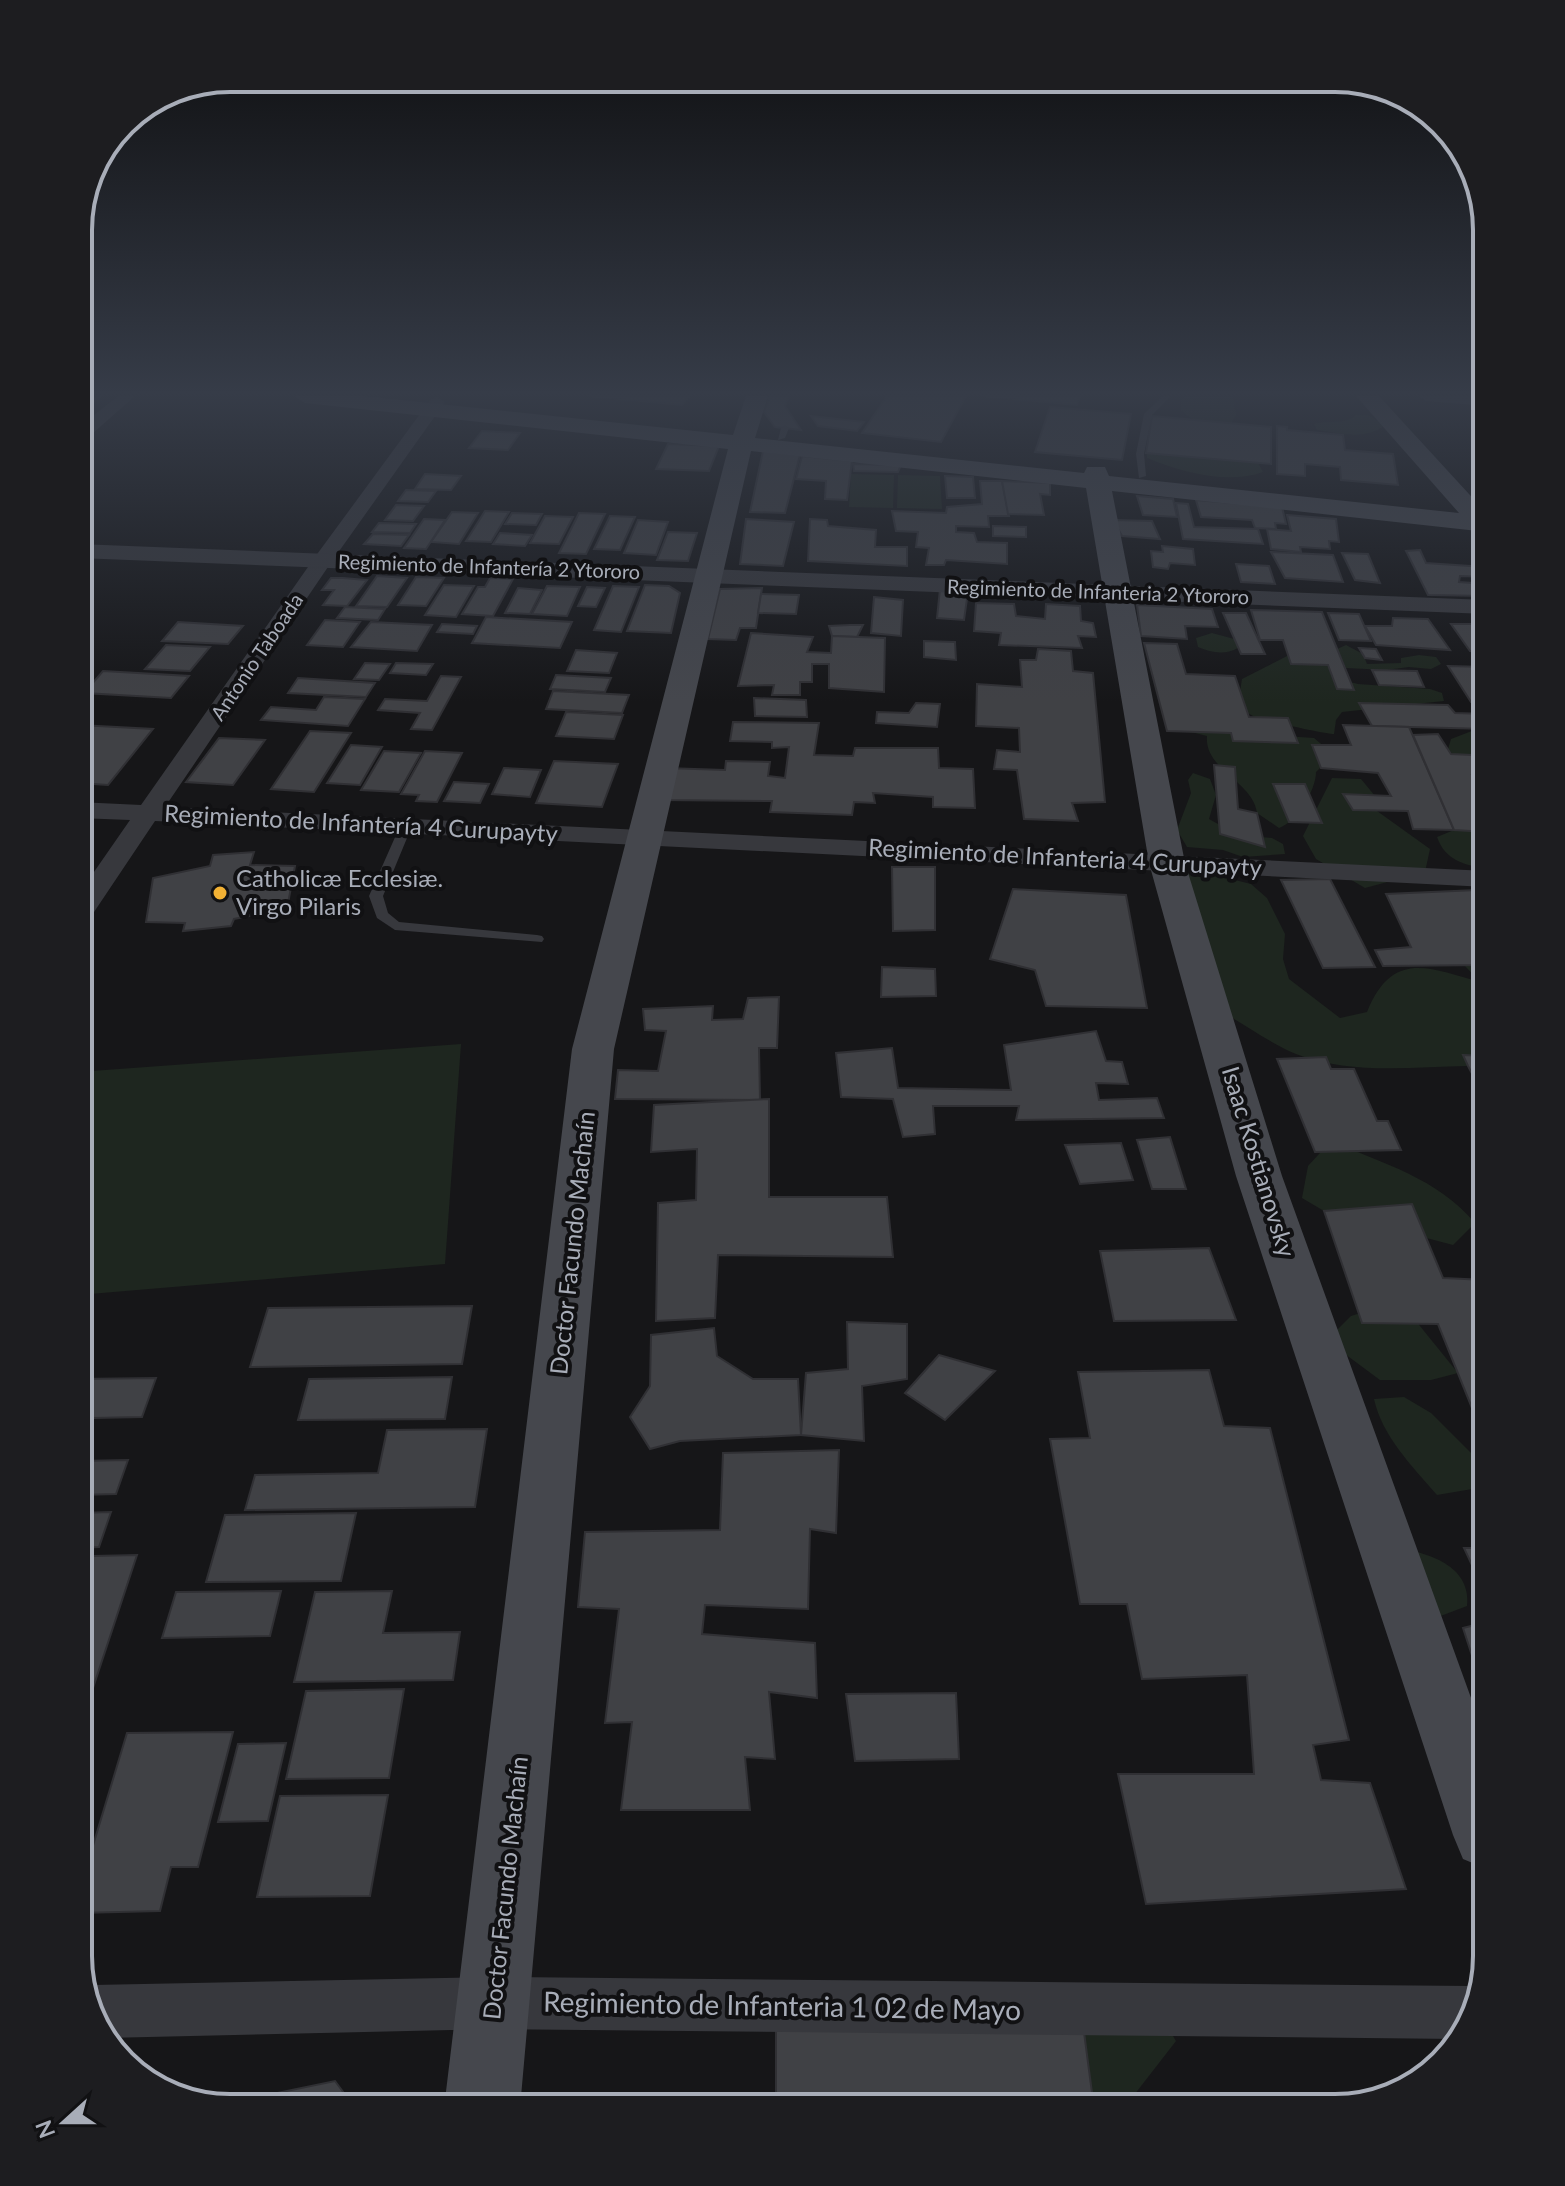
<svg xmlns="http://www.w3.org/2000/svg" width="1565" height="2186" viewBox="0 0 1565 2186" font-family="Lato,sans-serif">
  <rect width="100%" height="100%" fill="#161618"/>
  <g fill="#1e261f">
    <path d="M 1185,396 L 1239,396 L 1233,397 L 1236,415 L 1231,423 C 1211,424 1195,425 1181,410 L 1181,399 Z"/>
    <path d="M 1356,415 L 1368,415 L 1385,425 C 1365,441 1341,433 1317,430 L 1314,424 C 1328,420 1346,425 1356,415 Z"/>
    <path d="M 1147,449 L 1247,458 L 1258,463 L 1263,472 C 1228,485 1181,472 1147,458 Z"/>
    <polygon points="851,474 894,475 893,508 849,507"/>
    <polygon points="898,475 940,476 942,509 897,508"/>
    <path d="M 1212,633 L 1238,640 L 1238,648 C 1225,655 1212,653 1198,647 L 1196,638 Z"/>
    <polygon points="1346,645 1363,654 1367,664 1401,663 1401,658 1419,655 1436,657 1441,664 1431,669 1409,667 1386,670 1346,668 1337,649"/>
    <path d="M 1289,655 L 1323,662 L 1342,680 L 1358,684 L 1430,689 L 1442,693 L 1444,701 L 1342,712 L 1336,720 L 1334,734 C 1326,734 1262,720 1253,716 C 1248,714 1243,708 1238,704 L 1242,679 Z"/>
    <path d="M 1179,729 L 1314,738 L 1326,748 L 1328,760 L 1316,772 C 1316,790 1297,822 1279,828 L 1257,813 C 1253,781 1204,770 1207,736 Z"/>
    <polygon points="1477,729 1487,729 1487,780 1472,775 1448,749 1451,739"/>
    <polygon points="1193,773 1210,779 1216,795 1209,819 1238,835 1272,838 1283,844 1285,854 1243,857 1223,850 1187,847 1177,830 1191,793 1188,780"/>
    <polygon points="1332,778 1361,779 1375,796 1377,811 1430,849 1425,872 1365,888 1316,859 1303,836"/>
    <path d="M 1454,830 L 1487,833 L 1487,869 C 1464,865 1445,860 1437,837 Z"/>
    <path d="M 1167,863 L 1251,884 L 1267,898 L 1285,934 L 1283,959 L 1289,979 L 1340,1018 L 1367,1012 C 1392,950 1428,967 1480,982 L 1449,949 L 1487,912 L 1487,986 L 1484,985 L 1487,993 L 1487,1040 L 1468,1066 C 1411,1067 1350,1075 1296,1054 C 1270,1043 1245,1025 1221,1011 Z"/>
    <polygon points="461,1044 445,1264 78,1295 78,1072"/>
    <path d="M 1331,1141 C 1384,1164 1437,1178 1475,1223 L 1453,1245 L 1324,1211 L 1302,1198 L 1308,1166 Z"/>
    <polygon points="1380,1307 1411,1315 1458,1373 1431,1380 1380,1380 1345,1354 1337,1330 1351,1316"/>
    <path d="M 1404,1397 L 1431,1413 L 1477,1459 L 1484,1487 L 1437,1495 C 1412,1466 1382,1436 1374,1399 Z"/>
    <path d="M 1402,1549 C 1433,1554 1471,1568 1467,1606 L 1438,1617 Z"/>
    <polygon points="1146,1992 1176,2041 1124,2108 1070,2108 1064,1998"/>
  </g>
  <g fill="#404145" stroke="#303034" stroke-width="2">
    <polygon points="78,396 101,396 89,406 78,405"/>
    <polygon points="589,396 690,396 682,405"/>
    <polygon points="770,396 789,396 785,406 801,430 775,427 764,412"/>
    <polygon points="887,396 966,396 941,442 862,433"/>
    <polygon points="983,396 1080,396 1077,405"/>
    <polygon points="1050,407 1131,414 1122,460 1035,452"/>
    <polygon points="811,416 864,422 857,431 818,426"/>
    <polygon points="1152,416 1271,427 1271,464 1146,453"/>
    <polygon points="1277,426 1287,427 1287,430 1343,435 1345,450 1393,454 1398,485 1341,480 1340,467 1305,464 1305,476 1277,474"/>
    <polygon points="482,431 520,433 508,450 469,448"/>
    <polygon points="668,444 719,446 709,471 656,469"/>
    <polygon points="763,451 800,455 785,513 750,512"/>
    <polygon points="802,456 852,461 847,500 825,499 826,481 796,479"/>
    <polygon points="853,464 901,465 898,472 854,471"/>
    <polygon points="425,474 461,476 451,490 415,489"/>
    <polygon points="945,476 973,477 975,498 947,498"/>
    <polygon points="980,481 1002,481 1009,516 988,516 989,527 956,526 956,532 974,533 977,542 1007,543 1007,564 946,560 944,565 926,565 929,548 916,547 918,532 896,531 892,511 946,513 947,507 982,504"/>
    <polygon points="1002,481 1050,483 1050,495 1040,494 1044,515 1008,514"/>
    <polygon points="406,490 436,491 428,502 398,501"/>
    <polygon points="1137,496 1173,499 1177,517 1143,515"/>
    <polygon points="1196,500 1282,507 1286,524 1275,523 1276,529 1255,528 1252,520 1201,517"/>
    <polygon points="1176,503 1188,504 1194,527 1258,529 1263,544 1183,539"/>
    <polygon points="396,505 424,506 413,521 385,520"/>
    <polygon points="485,511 509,512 491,542 466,541"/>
    <polygon points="452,512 478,513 459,544 431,542"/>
    <polygon points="512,513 542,514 536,525 505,524"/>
    <polygon points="579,513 605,514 586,554 559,553"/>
    <polygon points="1287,515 1336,519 1339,542 1329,541 1330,549 1300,547 1301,552 1271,549 1267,529 1291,531"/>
    <polygon points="545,516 573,517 559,544 530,543"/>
    <polygon points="610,516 635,517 620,550 594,549"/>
    <polygon points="424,519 445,520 426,549 404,548"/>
    <polygon points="746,519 794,522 783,566 740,564"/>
    <polygon points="810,519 827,520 828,526 876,530 875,547 907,547 907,566 808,561"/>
    <polygon points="638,520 668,522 656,555 624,553"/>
    <polygon points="1113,520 1152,521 1160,539 1122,536"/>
    <polygon points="379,523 416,524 410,533 372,532"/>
    <polygon points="993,526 1026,527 1026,537 993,536"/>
    <polygon points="668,532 697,533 688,561 657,560"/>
    <polygon points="500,533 532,535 525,546 493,544"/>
    <polygon points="373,534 409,535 401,546 364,544"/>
    <polygon points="1162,546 1193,549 1195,565 1170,563 1168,569 1153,567 1151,551 1163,552"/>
    <polygon points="1420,550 1426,563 1485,567 1487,577 1460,576 1459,582 1487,584 1487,596 1428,595 1406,551"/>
    <polygon points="1271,552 1333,555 1343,582 1285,578"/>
    <polygon points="1342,553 1368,554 1380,583 1355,580"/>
    <polygon points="1236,564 1269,566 1275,584 1241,582"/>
    <polygon points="377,576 407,578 387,607 356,606"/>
    <polygon points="416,577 444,578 426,606 398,605"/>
    <polygon points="331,578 343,578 367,580 347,606 323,605 334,590 322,590"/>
    <polygon points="490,578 513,579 493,616 462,614 478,587 485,587"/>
    <polygon points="444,585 474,586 456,617 425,615"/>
    <polygon points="645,585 669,586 680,593 671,633 627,631"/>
    <polygon points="547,586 580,587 567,616 532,614"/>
    <polygon points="613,586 639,587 621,632 594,630"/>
    <polygon points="587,587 605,588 596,607 578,606"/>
    <polygon points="518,588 542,590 530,614 505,613"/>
    <polygon points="762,588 756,628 740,628 736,640 708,639 720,589"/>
    <polygon points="940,589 968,592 964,620 937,618"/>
    <polygon points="761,594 799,595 796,614 758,613"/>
    <polygon points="874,597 903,600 901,636 871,633"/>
    <polygon points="976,603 1014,604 1016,616 1045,619 1046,604 1080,606 1081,621 1093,623 1096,637 1078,636 1082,648 999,645 1001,633 974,631"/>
    <polygon points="1137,605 1212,609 1218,627 1185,626 1187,639 1141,636"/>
    <polygon points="345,607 385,609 378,620 337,618"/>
    <polygon points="1251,610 1322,612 1354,690 1337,689 1328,665 1291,664 1283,640 1260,640"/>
    <polygon points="1223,613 1246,613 1265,654 1241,654"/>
    <polygon points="1328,613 1359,614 1371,641 1339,640"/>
    <polygon points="486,617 572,622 560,648 472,643"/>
    <polygon points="1393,618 1428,619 1450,650 1376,645 1365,626 1392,626"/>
    <polygon points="325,620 360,622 343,647 307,645"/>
    <polygon points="178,622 243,626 228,644 162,641"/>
    <polygon points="371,622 432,625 417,651 351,647"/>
    <polygon points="442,624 477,626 473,634 437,632"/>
    <polygon points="1451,624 1481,624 1487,633 1487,653 1470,651"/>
    <polygon points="850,625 863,625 857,637 832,636 829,626"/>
    <polygon points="751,633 813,637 807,652 831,653 832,636 885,638 884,692 829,688 829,664 812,664 812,682 800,682 800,695 772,695 774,685 738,686"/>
    <polygon points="924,641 955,642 956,660 924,657"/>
    <polygon points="1144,643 1177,644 1186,674 1235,676 1249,717 1288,718 1298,743 1233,741 1231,733 1167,731"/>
    <polygon points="166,645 210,647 190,671 145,669"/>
    <polygon points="1359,648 1376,649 1382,660 1365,658"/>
    <polygon points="1038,649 1071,651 1073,671 1093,673 1105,802 1072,803 1078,821 1024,819 1017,770 994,769 997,750 1020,752 1019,728 976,726 977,684 1022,687 1020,660 1036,660"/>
    <polygon points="576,650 617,653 609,673 567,671"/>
    <polygon points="365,663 390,664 379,680 354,679"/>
    <polygon points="396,663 433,664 426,675 390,673"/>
    <polygon points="1448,666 1487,667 1487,690 1483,690 1487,702 1471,702"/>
    <polygon points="1372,670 1417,671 1424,687 1379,685"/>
    <polygon points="103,671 189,676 171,698 84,693"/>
    <polygon points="556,675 611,678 605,692 550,689"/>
    <polygon points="441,676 461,677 432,730 411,729 420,713 378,710 385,699 427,701"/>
    <polygon points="298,678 375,683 366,697 288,693"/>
    <polygon points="553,691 629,695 622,713 546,709"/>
    <polygon points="324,697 365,699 348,726 261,720 271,707 316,710"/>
    <polygon points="754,698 806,700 807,717 755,716"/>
    <polygon points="916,703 940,704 937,727 876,723 877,712 909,713"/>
    <polygon points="1359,703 1448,705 1455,713 1487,714 1487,729 1372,726"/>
    <polygon points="566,712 623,715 614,739 556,736"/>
    <polygon points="733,722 819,723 814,755 853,756 855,748 938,748 939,768 973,769 975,808 933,807 933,797 873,793 875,803 854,802 852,815 770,812 772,801 661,800 666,768 725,770 726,761 770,762 768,776 785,778 789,747 772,748 772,742 730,741"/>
    <polygon points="78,725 98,726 153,729 108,785 78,783 78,749 86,739 78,739"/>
    <polygon points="1343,725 1409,727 1454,830 1413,829 1408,811 1353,810 1343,794 1391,796 1378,773 1321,768 1312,745 1351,745"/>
    <polygon points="310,731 351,733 314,792 271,789"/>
    <polygon points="1438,734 1451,754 1472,755 1487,771 1472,775 1487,803 1487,832 1454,830 1413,735"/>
    <polygon points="219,738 265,740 233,785 186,782"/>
    <polygon points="351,745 382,747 360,785 327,783"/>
    <polygon points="384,751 421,753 399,792 361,790"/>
    <polygon points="425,751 462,753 437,802 416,801 419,795 401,794"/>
    <polygon points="554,761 618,764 602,807 536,803"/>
    <polygon points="1214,765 1235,767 1238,809 1257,813 1265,847 1220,834"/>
    <polygon points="504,768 541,770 530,797 492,794"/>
    <polygon points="454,782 489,784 480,803 444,801"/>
    <polygon points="1273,784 1305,784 1322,823 1289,822"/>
    <polygon points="254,852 250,865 295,866 287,909 234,919 231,926 183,931 185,923 146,922 153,878 210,866 213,855"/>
    <polygon points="892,867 935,867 935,930 893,931"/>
    <polygon points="1330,879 1375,967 1323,968 1281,880"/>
    <polygon points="1013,889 1126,895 1147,1008 1046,1006 1035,970 990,959"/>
    <polygon points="1477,890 1487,905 1487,934 1484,935 1487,940 1487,965 1383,966 1375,950 1411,947 1386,894"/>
    <polygon points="882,967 935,969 936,996 881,997"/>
    <polygon points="779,997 777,1048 759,1048 760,1100 615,1099 618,1070 658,1071 666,1031 645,1030 643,1009 713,1006 712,1020 743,1019 748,998"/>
    <polygon points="1096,1031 1106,1061 1122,1062 1128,1084 1096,1083 1099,1100 1157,1098 1164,1118 1016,1120 1019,1106 933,1106 935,1134 903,1137 893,1099 841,1097 836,1053 892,1048 898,1088 1011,1090 1004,1045"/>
    <polygon points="1463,1055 1487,1056 1487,1102 1468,1066"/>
    <polygon points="1326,1057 1331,1069 1354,1069 1377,1121 1388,1121 1401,1150 1315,1152 1277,1059"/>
    <polygon points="769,1099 769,1197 887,1197 893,1257 718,1255 715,1318 656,1321 658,1203 696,1200 697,1149 651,1152 654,1105"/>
    <polygon points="1170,1137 1186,1189 1152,1189 1137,1140"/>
    <polygon points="1121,1143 1133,1180 1080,1184 1065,1145"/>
    <polygon points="1412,1204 1443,1278 1487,1280 1487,1445 1438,1324 1362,1323 1324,1211"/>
    <polygon points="1209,1248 1236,1320 1114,1321 1100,1251"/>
    <polygon points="472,1306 462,1364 250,1367 268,1308"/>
    <polygon points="847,1322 907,1324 907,1379 862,1386 864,1441 801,1435 806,1373 848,1369"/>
    <polygon points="714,1328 717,1356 753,1379 798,1379 801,1435 680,1441 650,1449 630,1417 650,1386 651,1335"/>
    <polygon points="939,1355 995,1371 945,1420 905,1393"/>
    <polygon points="1209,1370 1224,1426 1270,1428 1349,1740 1313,1745 1321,1780 1370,1783 1406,1889 1146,1904 1118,1774 1254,1774 1247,1675 1142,1679 1127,1604 1080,1604 1050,1439 1090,1438 1078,1372"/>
    <polygon points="452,1377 445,1419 298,1420 309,1379"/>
    <polygon points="156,1378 142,1417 93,1418 78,1458 78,1379"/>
    <polygon points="487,1429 475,1507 245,1510 255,1475 378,1473 387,1430"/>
    <polygon points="839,1450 836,1533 810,1529 808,1609 705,1605 702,1634 815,1643 817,1698 769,1692 775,1759 745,1757 750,1810 621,1810 632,1722 605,1723 619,1609 578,1607 585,1532 720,1530 723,1453"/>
    <polygon points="128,1460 116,1494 78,1495 78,1461"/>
    <polygon points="111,1512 99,1547 78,1548 78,1513"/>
    <polygon points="356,1513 341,1581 206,1582 225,1515"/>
    <polygon points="1464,1548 1487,1548 1487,1597"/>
    <polygon points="137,1555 92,1691 78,1691 78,1597 93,1556"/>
    <polygon points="281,1591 270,1636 162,1638 176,1592"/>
    <polygon points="392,1591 383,1633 460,1632 453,1680 294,1682 315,1592"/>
    <polygon points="1487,1622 1487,1686 1482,1686 1463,1628"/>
    <polygon points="404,1689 389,1778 286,1779 306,1691"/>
    <polygon points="956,1693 959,1759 855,1761 846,1694"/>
    <polygon points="233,1732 198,1867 171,1867 160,1911 78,1913 78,1895 127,1733"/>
    <polygon points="286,1743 268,1821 218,1822 238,1744"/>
    <polygon points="388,1795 370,1896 257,1897 280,1796"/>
    <polygon points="776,2030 1084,2032 1094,2108 776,2108"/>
    <polygon points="335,2081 355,2108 257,2108 262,2096"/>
    <polygon points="501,2106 643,2107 501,2108"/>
  </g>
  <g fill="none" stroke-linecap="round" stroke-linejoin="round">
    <g fill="#37383d" fill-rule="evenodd">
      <polygon points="1163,396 1171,396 1152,415 1144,454 1146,476 1139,478 1136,454 1144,414"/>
      <polygon points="785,425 789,428 785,438 778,440 781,428"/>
      <polygon points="406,822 412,826 383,896 388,913 399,922 537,935 542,936 544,939 542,942 395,930 377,918 369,896 400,826"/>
    </g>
    <g fill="#37383d" fill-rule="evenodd">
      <polygon points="118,396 135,396 84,441 78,442 78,428"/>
      <polygon points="1418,396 1487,396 1487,406 1426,401"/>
      <polygon points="437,397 445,402 330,564 165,807 1487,871 1487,887 155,821 88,921 78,924 78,895 130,820 78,818 78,802 141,805 315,557 431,399"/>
      <polygon points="495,1977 1472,1986 1478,1989 1466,2032 1459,2039 495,2029 105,2038 99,2032 87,1988 93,1985"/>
    </g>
    <polygon fill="#37383d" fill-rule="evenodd" points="78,544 1487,600 1487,614 78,558"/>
    <polygon fill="#45474d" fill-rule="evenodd" points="294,396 363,396 733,435 746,396 768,396 755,438 1084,473 1087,467 1105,467 1109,476 1459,513 1356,396 1379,396 1480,506 1487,516 1487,532 1112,491 1185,863 1282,1176 1487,1742 1487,1869 1463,1859 1453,1835 1236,1176 1149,863 1086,488 751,451 614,1049 520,2108 444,2108 572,1049 728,449 305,403"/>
  </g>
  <linearGradient id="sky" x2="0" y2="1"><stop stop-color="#0c0c0d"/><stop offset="0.56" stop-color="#363c48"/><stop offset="1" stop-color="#363c48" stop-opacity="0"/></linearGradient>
  <rect width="1565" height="702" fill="url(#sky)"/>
  <circle fill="#f2b134" stroke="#111113" stroke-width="3" cx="220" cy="893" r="8"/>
  <g text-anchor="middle" stroke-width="8" stroke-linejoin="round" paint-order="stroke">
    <g font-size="20" fill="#a8adb8" stroke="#111113">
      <text transform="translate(489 567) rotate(2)" y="7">Regimiento de Infantería 2 Ytororo</text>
      <text transform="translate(1098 592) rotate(2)" y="7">Regimiento de Infanteria 2 Ytororo</text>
      <text transform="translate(257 657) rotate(-56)" y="7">Antonio Taboada</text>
    </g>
    <g font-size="24" fill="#a8adb8" stroke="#111113">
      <text transform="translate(361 824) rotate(3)" y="8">Regimiento de Infantería 4 Curupayty</text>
      <text transform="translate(1065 858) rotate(3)" y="8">Regimiento de Infanteria 4 Curupayty</text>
      <text transform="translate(1258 1162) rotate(73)" y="8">Isaac Kostianovsky</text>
      <text transform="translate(573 1243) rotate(-84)" y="8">Doctor Facundo Machaín</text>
      <text transform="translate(506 1888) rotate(-84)" y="8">Doctor Facundo Machaín</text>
    </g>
    <g font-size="24" fill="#a8adb8" stroke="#111113" text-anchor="start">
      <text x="236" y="887">Catholicæ Ecclesiæ.<tspan x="236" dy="28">Virgo Pilaris</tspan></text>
    </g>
    <g font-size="28" fill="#a8adb8" stroke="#111113">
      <text transform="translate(782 2006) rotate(1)" y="10">Regimiento de Infanteria 1 02 de Mayo</text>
    </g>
  </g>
  <path d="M0 0H1565V2186H0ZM230 92H1335A138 138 0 0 1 1473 230V1956A138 138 0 0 1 1335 2094H230A138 138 0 0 1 92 1956V230A138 138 0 0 1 230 92Z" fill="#1d1d20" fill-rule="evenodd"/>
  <path fill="none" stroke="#a8adb8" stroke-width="4" d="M230 92H1335A138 138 0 0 1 1473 230V1956A138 138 0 0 1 1335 2094H230A138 138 0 0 1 92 1956V230A138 138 0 0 1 230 92Z"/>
  <g transform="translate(64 2122) rotate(249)" stroke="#111113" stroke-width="6" paint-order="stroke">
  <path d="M0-6L14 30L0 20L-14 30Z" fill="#a8adb8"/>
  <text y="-12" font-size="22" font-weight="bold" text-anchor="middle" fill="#a8adb8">N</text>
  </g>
</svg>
